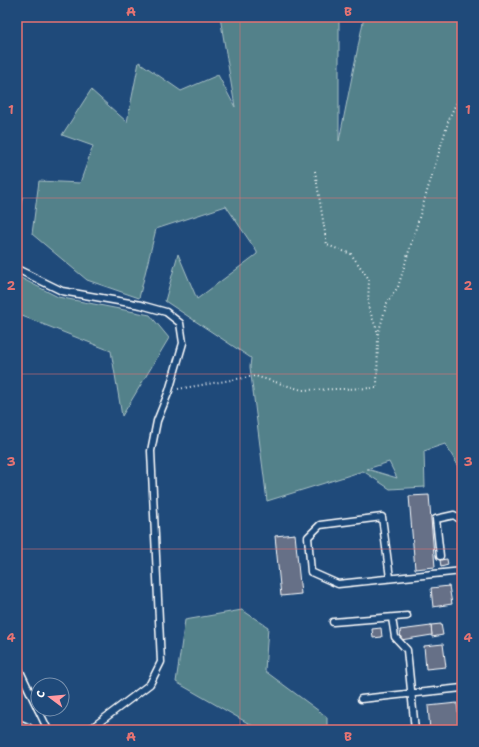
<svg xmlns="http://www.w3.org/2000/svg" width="479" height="747" viewBox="0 0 479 747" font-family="'Shantell Sans',sans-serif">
  <rect width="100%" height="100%" fill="#1f4a7a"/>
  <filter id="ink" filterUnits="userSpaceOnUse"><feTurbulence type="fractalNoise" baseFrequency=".025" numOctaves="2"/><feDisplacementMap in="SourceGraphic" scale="8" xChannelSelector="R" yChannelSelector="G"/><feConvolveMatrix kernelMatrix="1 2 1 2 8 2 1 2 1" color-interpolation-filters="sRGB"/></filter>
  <g filter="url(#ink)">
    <g fill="#52818a" stroke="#a8c0c4" fill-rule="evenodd">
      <path d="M 220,17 L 339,17 L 339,141 L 364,17 L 462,17 L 462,472 L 445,444 L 424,451 L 425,487 L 390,489 L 363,471 L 267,501 L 250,367 L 251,358 L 165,301 L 178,254 L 197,299 L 257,254 L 257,252 L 226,206 L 156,229 L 139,298 L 87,280 L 32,234 L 39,181 L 80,183 L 93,146 L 62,135 L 91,90 L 127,122 L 139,62 L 181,91 L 218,75 L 235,107 ZM 389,462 L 397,478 L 367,469 Z"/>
      <polygon points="17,276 58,297 150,315 169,338 122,416 111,351 17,314"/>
      <polygon points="242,610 268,627 265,671 327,717 327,730 260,730 176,682 185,620"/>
    </g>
    <g fill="#666f87" stroke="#fff">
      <polygon points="17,196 22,197 17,226"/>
      <polygon points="429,495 435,567 415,569 409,496"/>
      <polygon points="295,534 301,594 281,596 275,536"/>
      <polygon points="447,559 448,565 441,567 440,560"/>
      <polygon points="449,586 452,604 433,607 431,588"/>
      <polygon points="441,624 443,635 432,637 431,625"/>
      <polygon points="431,626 432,635 401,640 400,630"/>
      <polygon points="381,628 382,637 373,638 372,629"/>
      <polygon points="443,644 446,667 426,669 424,646"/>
      <polygon points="457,703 460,730 430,730 428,706"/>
    </g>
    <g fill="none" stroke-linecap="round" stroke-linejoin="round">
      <defs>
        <g id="lane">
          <polyline points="17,269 62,291 141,305 166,312 180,323 183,343 169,391 157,421 151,451 161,662 150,684 89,730"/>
          <polyline points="462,541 461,543 462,557"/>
          <polyline points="440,556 436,519 454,515 462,521"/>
          <polyline points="390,578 382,517 320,525 308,537 311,572 338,584 462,571"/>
          <polyline points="392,618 395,637 407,650 415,730"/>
          <polyline points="333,622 407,616"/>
          <polyline points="17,665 38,709"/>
          <polyline points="361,699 462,688"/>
          <polyline points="38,709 48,730"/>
        </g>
        <polyline id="street" points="17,726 27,730"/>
      </defs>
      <use href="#lane" stroke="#fff" stroke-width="9"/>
      <use href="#street" stroke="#fff" stroke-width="15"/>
      <g stroke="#fff" stroke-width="2" stroke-dasharray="1 3" stroke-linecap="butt">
        <polyline points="315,171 327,245 351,254 369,279 368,306 378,333"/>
        <polyline points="178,389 255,376 302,390 377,388 378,334 387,303 398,287 450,116 462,92"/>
      </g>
      <use href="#lane" stroke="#1f4a7a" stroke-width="6"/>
      <use href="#street" stroke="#1f4a7a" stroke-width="12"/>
    </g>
  </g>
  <path fill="none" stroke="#e47373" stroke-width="1" stroke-opacity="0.55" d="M 240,17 L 240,730M 17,198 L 462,198M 17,374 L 462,374M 17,549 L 462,549"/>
  <rect width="479" height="747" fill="none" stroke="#1f4a7a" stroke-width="44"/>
  <g transform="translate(50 697) rotate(286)"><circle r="19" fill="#1f4a7a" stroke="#7992af"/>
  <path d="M0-3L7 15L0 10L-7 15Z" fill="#ff9aa2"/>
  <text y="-6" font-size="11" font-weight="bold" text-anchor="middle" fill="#ffffff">С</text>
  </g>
  <rect x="22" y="22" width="435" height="703" fill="none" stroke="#e47373" stroke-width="1.5"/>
  <g font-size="13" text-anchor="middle" font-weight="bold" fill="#e47373">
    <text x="131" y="16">A</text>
    <text x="348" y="16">B</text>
    <text x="11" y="114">1</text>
    <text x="468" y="114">1</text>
    <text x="11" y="290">2</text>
    <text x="468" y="290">2</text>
    <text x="11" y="466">3</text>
    <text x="468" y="466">3</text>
    <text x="11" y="642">4</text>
    <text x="468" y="642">4</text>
    <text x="131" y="741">A</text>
    <text x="348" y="741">B</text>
  </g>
</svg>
